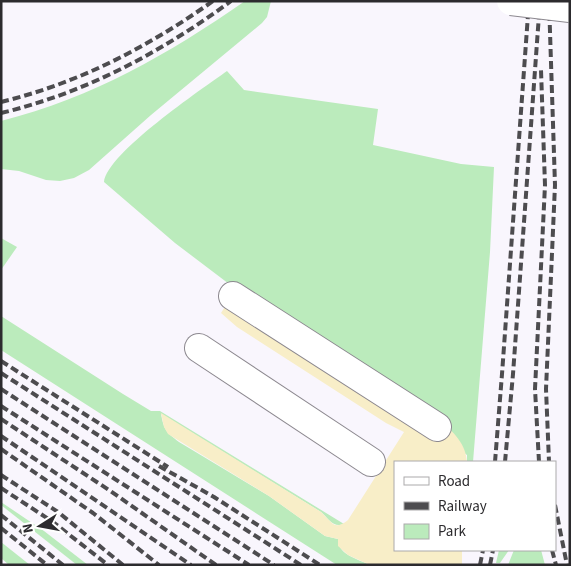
<svg xmlns="http://www.w3.org/2000/svg" width="571" height="566" viewBox="0 0 571 566" font-family="'Source Sans 3',sans-serif">
  <rect width="100%" height="100%" fill="#f9f6fd"/>
  <g fill="#bbebbc">
    <path d="M 245,1 L 271,1 L 267,17 L 262,23 L 151,115 L 89,170 L 74,178 L 60,181 L 46,180 L 19,171 L 1,169 L 1,121 C 94,97 167,55 245,1 Z"/>
    <path d="M 227,71 L 244,90 L 378,109 L 373,145 L 461,164 L 494,167 L 490,252 L 473,462 L 467,462 L 467,455 L 237,290 L 175,243 L 104,182 C 107,153 202,89 227,71 Z"/>
    <polygon points="1,238 17,247 1,270"/>
    <path d="M 1,316 L 123,394 L 151,411 L 160,411 L 344,524 C 333,528 329,519 321,512 L 161,414 C 164,430 166,432 179,442 L 269,496 L 325,536 L 338,539 C 338,555 358,559 370,565 L 337,565 L 1,350 Z"/>
    <polygon points="1,502 44,531 88,565 77,565 1,505"/>
    <polygon points="1,542 30,565 9,565 1,558"/>
    <polygon points="499,550 509,550 500,563 496,563"/>
    <polygon points="514,550 541,550 545,565 508,565"/>
  </g>
  <path fill="#f8eec8" d="M 228,302 L 440,421 C 454,432 466,444 467,462 L 395,462 L 395,550 L 462,550 L 462,565 L 370,565 L 348,555 L 338,546 L 338,539 L 325,536 L 269,496 L 168,434 L 164,427 L 161,413 L 321,512 C 333,523 334,531 348,520 L 404,432 L 386,423 L 237,327 L 221,313 Z"/>
  <g fill="none" stroke-linecap="round" stroke-linejoin="round">
    <defs>
      <g id="minor">
        <polyline points="233,296 437,427"/>
        <polyline points="199,348 371,462"/>
      </g>
    </defs>
    <use href="#minor" stroke="#8c888f" stroke-width="30"/>
    <use href="#minor" stroke="#fff" stroke-width="28"/>
    <g stroke="#4d4c4f" stroke-width="4" stroke-dasharray="8 4" stroke-linecap="butt">
      <polyline points="549,1 555,185 546,389 549,462"/>
      <path d="M 1,102 C 79,83 148,47 213,1"/>
      <path d="M 1,113 C 85,93 162,52 231,1"/>
      <polyline points="1,361 168,467"/>
      <polyline points="1,373 301,565"/>
      <polyline points="1,389 274,565"/>
      <polyline points="1,406 249,565"/>
      <polyline points="1,419 109,490 216,565"/>
      <polyline points="1,436 191,565"/>
      <polyline points="1,449 93,513 159,565"/>
      <polyline points="495,462 502,374 529,1"/>
      <polyline points="505,462 513,374 540,1"/>
      <polyline points="539,462 535,389 545,185 541,70"/>
      <polyline points="159,466 214,497 320,565"/>
      <polyline points="1,475 58,512 123,565"/>
      <polyline points="1,488 53,522 108,565"/>
      <polyline points="555,505 567,565"/>
      <polyline points="1,515 63,565"/>
      <polyline points="1,528 47,565"/>
      <polyline points="552,550 556,565"/>
      <polyline points="480,565 483,550"/>
      <polyline points="490,565 493,550"/>
    </g>
    <defs>
      <polyline id="minor-bridge" points="511,1 570,8"/>
    </defs>
    <use href="#minor-bridge" stroke="#8c888f" stroke-width="30" stroke-linecap="butt"/>
    <use href="#minor-bridge" stroke="#fff" stroke-width="28"/>
  </g>
  <rect width="571" height="566" fill="none" stroke="#2c2b2e" stroke-width="5"/>
  <rect x="394" y="461" width="162" height="90" fill="#ffffff" stroke="#abaaab"/>
  <rect x="404" y="477" width="25" height="8" fill="#ffffff" stroke="#abaaab"/>
  <text x="438" y="486" font-size="15" fill="#2c2b2e">Road</text>
  <rect x="404" y="502" width="25" height="8" fill="#4d4c4f" stroke="#abaaab"/>
  <text x="438" y="511" font-size="15" fill="#2c2b2e">Railway</text>
  <rect x="404" y="524" width="25" height="15" fill="#bbebbc" stroke="#abaaab"/>
  <text x="438" y="536" font-size="15" fill="#2c2b2e">Park</text>
  <g transform="translate(40 526) rotate(259)" stroke="#ffffff" stroke-width="4" paint-order="stroke">
  <path d="M0-4L9 19L0 12L-9 19Z" fill="#2c2b2e"/>
  <text y="-8" font-size="14" font-weight="bold" text-anchor="middle" fill="#2c2b2e">N</text>
  </g>
</svg>
